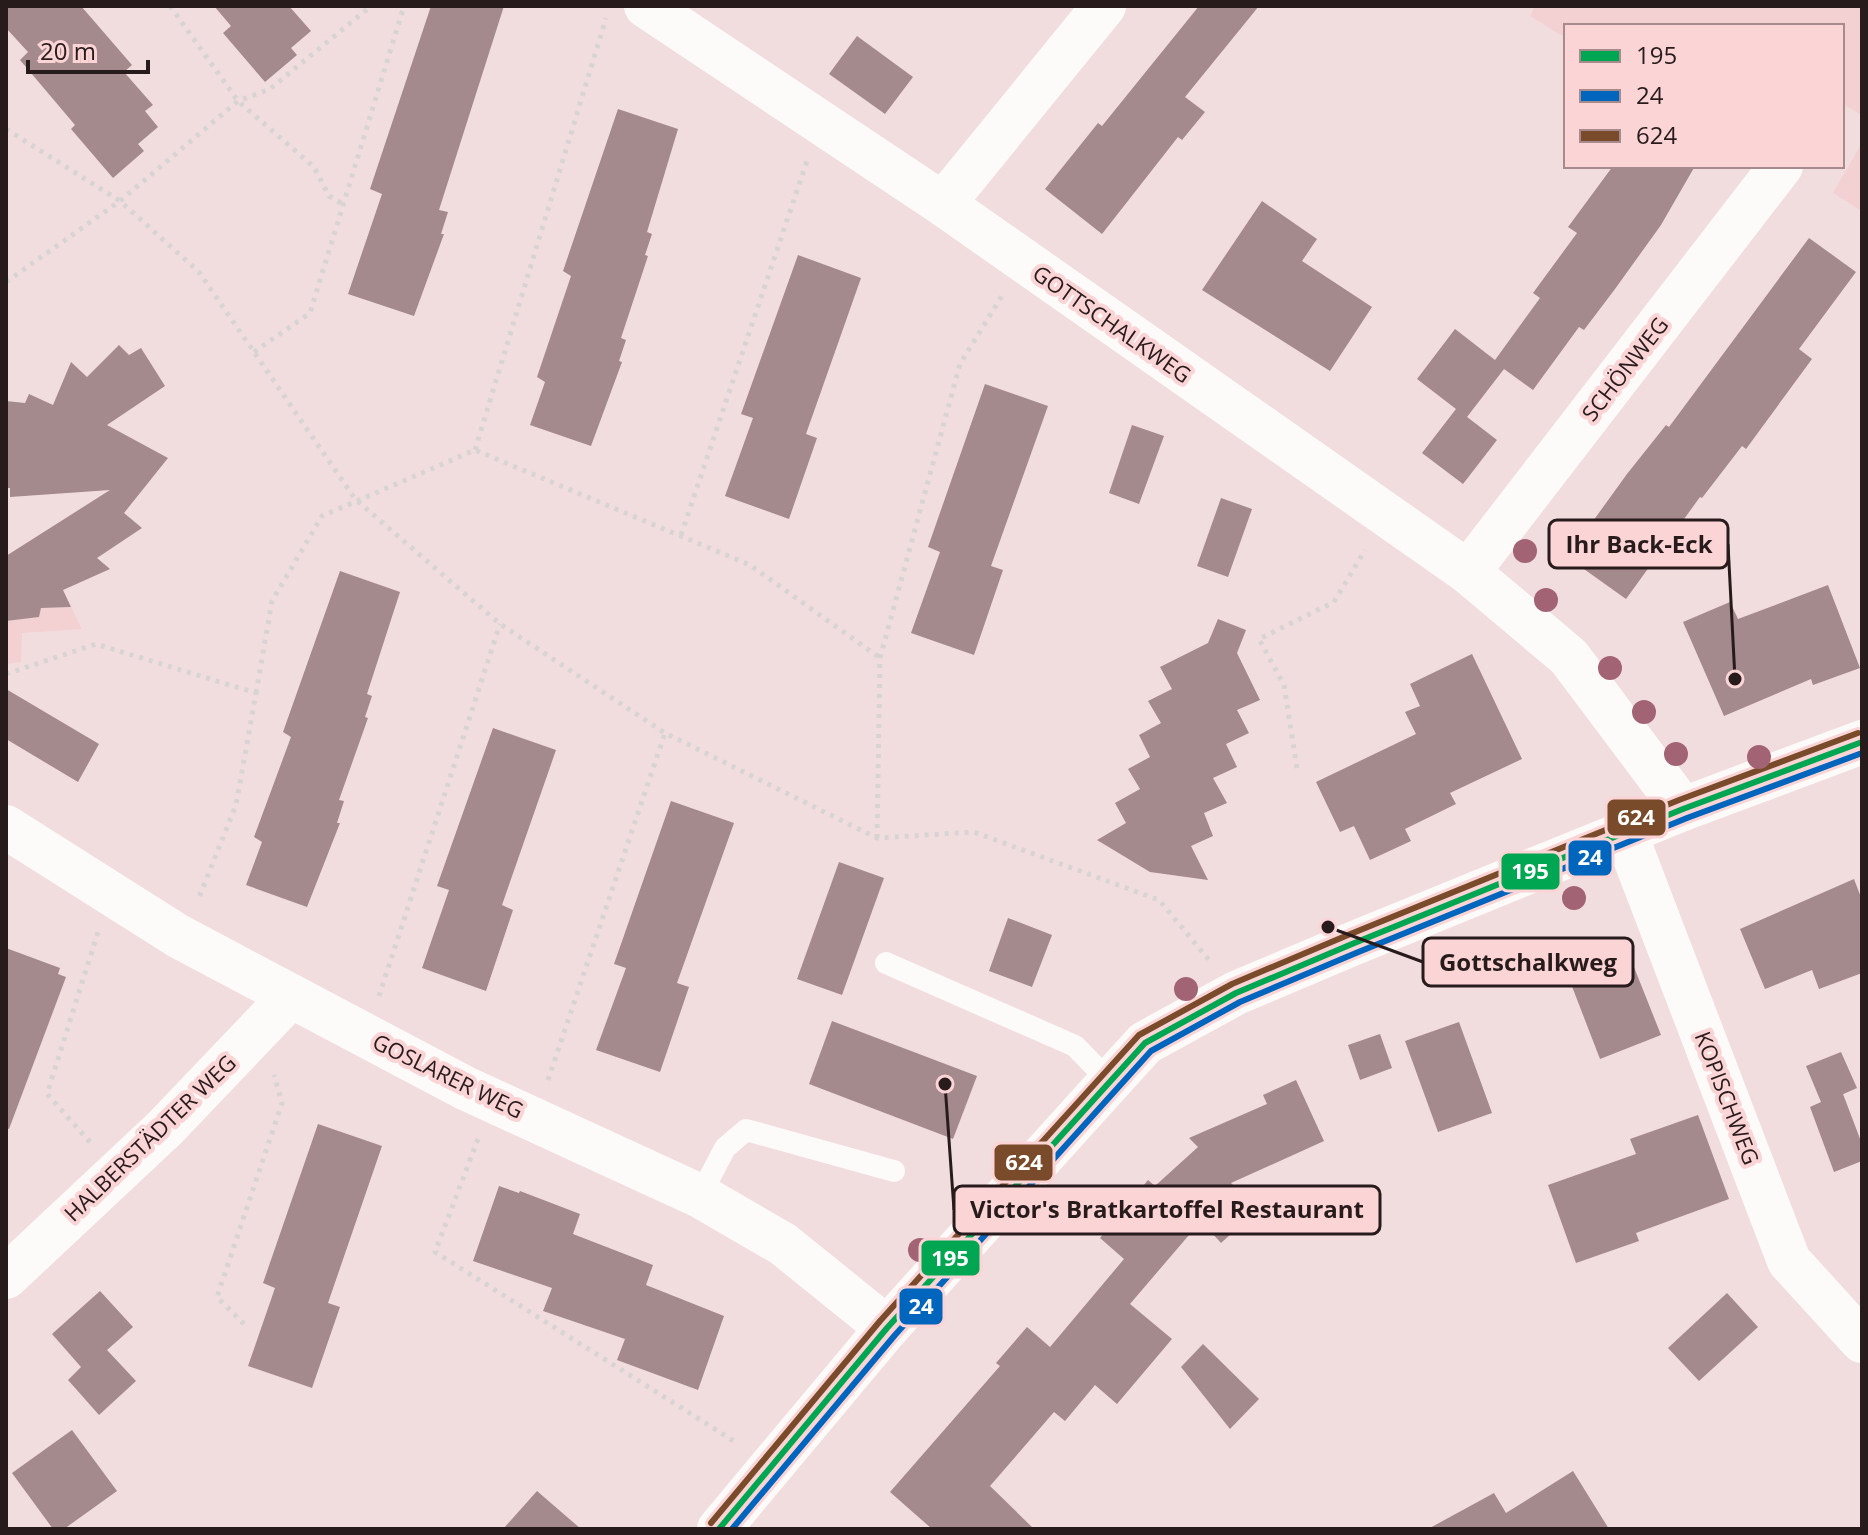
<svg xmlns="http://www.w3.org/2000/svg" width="1868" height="1535" viewBox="0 0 1868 1535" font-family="'Open Sans',sans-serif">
  <rect width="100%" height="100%" fill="#f2ddde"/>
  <g fill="#f3d0d2">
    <polygon points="1535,6 1862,6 1862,115 1842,104 1842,26 1566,26 1566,38 1530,16"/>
    <polygon points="1862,143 1862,211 1833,193"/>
    <polygon points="71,607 82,629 22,633 21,662 6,664 6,621 39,617 41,608"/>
  </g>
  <g fill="#a4898d">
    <polygon points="6,6 81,6 132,65 124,72 153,105 145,111 158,127 138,144 144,151 113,178 71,129 75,125 20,60 28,52 6,28"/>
    <polygon points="214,6 289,6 311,31 291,48 297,55 265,82 223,33 231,26"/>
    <polygon points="431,6 504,6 439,210 448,212 441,234 444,234 414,316 348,294 382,194 370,189"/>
    <polygon points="1199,6 1259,6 1185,97 1205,112 1182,140 1178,137 1102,234 1045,189 1098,123 1102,126"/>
    <polygon points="857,36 913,77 885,114 829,74"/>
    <polygon points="618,109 678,129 647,232 652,234 645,255 648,256 621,338 626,340 619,361 622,362 591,446 530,425 545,382 537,377 571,276 563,271"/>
    <polygon points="1613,166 1695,166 1661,225 1615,289 1584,330 1579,327 1533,390 1504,369 1467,417 1458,410 1497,440 1463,484 1422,453 1456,409 1417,379 1455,329 1495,360 1540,298 1533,293 1577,233 1568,227"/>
    <polygon points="1262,201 1317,239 1302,261 1372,307 1330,371 1202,290"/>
    <polygon points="1809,238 1856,272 1799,349 1812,359 1746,449 1742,446 1702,498 1700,497 1626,599 1567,557 1627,474 1666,425 1669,427"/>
    <polygon points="798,255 861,278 806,434 817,438 789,519 725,496 753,418 741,414"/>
    <polygon points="119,345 129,355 141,348 165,386 107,425 168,458 124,513 142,528 97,558 110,569 63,590 71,607 41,608 39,617 6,621 6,556 110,490 10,497 10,488 6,488 6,401 25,403 29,394 53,405 71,362 87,377"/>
    <polygon points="985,384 1048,406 991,566 1003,570 974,655 911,633 940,552 928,547"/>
    <polygon points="1132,425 1164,436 1139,504 1109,493"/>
    <polygon points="1221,498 1252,509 1228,577 1197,566"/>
    <polygon points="340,571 400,592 367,694 372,696 365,717 368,718 339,800 344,801 337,823 340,823 307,907 246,885 262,842 254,837 291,737 283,732"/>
    <polygon points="1828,585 1860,668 1813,685 1811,679 1724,716 1683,622 1730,602 1738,619"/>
    <polygon points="1218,619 1246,630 1237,653 1260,700 1237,710 1249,733 1226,744 1237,767 1213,778 1227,803 1204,813 1213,836 1191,846 1208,880 1150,872 1097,840 1126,823 1115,803 1140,789 1128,769 1150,757 1139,735 1161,723 1148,701 1172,689 1160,667 1208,643"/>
    <polygon points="1472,654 1522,759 1450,793 1456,804 1405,829 1411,841 1370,860 1354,826 1340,832 1316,782 1416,734 1405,712 1420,706 1410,684"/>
    <polygon points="6,689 99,744 78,782 6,739"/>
    <polygon points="493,728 556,750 502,905 513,910 486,991 422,968 449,890 437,886"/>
    <polygon points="671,801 734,823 677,983 689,987 660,1072 596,1050 626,968 614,964"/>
    <polygon points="839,862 884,878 842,995 797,979"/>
    <polygon points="1854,879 1862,900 1862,973 1819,989 1812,970 1765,989 1740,929"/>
    <polygon points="1008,918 1052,935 1032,987 989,971"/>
    <polygon points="6,948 60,968 58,974 66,977 9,1129 6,1128"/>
    <polygon points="1628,952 1661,1035 1600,1059 1568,976"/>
    <polygon points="832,1021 977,1076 953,1139 809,1084"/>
    <polygon points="1459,1022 1492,1113 1438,1132 1405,1041"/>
    <polygon points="1380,1034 1392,1068 1360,1080 1348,1045"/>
    <polygon points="1841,1052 1857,1088 1839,1096 1843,1094 1862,1144 1862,1161 1834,1172 1810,1107 1821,1102 1806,1066"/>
    <polygon points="1296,1080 1324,1141 1231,1183 1257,1210 1221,1243 1201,1221 1130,1304 1172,1339 1117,1404 1095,1385 1065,1421 1054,1412 990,1486 1034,1529 932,1529 890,1492 1000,1366 996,1363 1027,1327 1050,1347 1124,1259 1100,1238 1148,1180 1155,1186 1198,1147 1189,1138 1267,1104 1263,1095"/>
    <polygon points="1698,1115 1729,1199 1636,1233 1639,1241 1576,1263 1548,1185 1636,1154 1630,1139"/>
    <polygon points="318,1124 382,1146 328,1303 340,1307 312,1388 248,1366 275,1288 263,1283"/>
    <polygon points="499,1186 519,1193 520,1191 580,1214 573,1234 653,1265 646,1285 724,1316 698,1390 617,1360 625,1339 543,1311 552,1288 473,1261"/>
    <polygon points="100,1291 133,1327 107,1350 136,1381 99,1415 68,1380 81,1367 52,1334"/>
    <polygon points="1727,1293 1758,1327 1699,1381 1668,1348"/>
    <polygon points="1203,1344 1259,1399 1230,1429 1181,1367"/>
    <polygon points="72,1430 117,1491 64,1529 53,1529 12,1473"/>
    <polygon points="1573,1471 1609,1529 1428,1529 1494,1493 1506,1513"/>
    <polygon points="537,1491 581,1529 503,1529"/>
  </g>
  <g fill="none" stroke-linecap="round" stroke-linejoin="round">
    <g stroke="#d9d4d4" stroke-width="5" stroke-dasharray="4 6" stroke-linecap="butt">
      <polyline points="170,6 238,101 314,167 329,196 346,206"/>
      <polyline points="6,129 120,201 199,272 355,499 500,624 665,733 877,838 974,832 1159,900 1209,960"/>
      <polyline points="6,282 120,201 238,101 270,89 371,6"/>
      <polyline points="254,352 310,313 404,6"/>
      <polyline points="475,450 606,18"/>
      <polyline points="681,535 807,161"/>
      <polyline points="6,674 96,644 256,693 236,805 198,900"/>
      <polyline points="256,693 272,601 322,516 475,450 750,565 880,658"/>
      <polyline points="1297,768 1284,685 1259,639 1334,602 1365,550"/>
      <polyline points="877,838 880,658 960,364 1003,294"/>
      <polyline points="379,996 500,624"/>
      <polyline points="548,1080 665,733"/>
      <polyline points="478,1139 435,1252 737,1443"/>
      <polyline points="90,1142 47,1094 98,932"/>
      <polyline points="244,1324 217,1297 282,1103 274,1075"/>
    </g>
    <g stroke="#fdfafa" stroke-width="22">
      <polyline points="886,963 1075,1046 1110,1082"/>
      <polyline points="700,1196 725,1148 746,1130 894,1171"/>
    </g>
    <g stroke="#fdfafa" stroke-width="44">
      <polyline points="646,6 943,204 1468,572 1569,657 1683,809"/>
      <polyline points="943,204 1104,6"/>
      <polyline points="1468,572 1781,166"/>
      <polyline points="6,827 178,936 291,996 465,1088 700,1196 783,1244 887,1328"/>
      <polyline points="1626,835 1789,1261 1862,1341"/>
      <polyline points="6,1277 165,1128 291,996"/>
    </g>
    <polyline stroke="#fdfafa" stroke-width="44" points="719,1529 887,1328 1145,1043 1236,993 1352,944 1683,809 1862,742"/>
    <defs>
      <polyline id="bus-1" points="719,1529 887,1328 1145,1043 1236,993 1352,944 1683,809 1862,742"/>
      <polyline id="bus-2" points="732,1529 895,1335 1151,1051 1240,1002 1356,953 1687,818 1862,753"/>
      <polyline id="bus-3" points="711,1523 880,1321 1139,1035 1232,984 1348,935 1679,800 1858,733"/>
    </defs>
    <use href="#bus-1" stroke="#fbd4d6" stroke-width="12"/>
    <use href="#bus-2" stroke="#fbd4d6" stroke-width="12"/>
    <use href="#bus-3" stroke="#fbd4d6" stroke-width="12"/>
    <use href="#bus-1" stroke="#00a651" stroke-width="6"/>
    <use href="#bus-2" stroke="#0065bd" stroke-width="6"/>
    <use href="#bus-3" stroke="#7a4b2a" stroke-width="6"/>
  </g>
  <g fill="#a26374">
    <circle cx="1525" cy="551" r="12"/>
    <circle cx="1546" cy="600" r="12"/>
    <circle cx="1610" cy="668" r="12"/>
    <circle cx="1644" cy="712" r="12"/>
    <circle cx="1676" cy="754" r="12"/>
    <circle cx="1759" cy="757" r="12"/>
    <circle cx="1574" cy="898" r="12"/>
    <circle cx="1186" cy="989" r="12"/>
    <circle cx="920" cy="1250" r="12"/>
  </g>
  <g text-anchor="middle" stroke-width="8" stroke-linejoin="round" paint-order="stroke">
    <g font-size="22" fill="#281b1c" stroke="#fbd4d6">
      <text transform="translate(1112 324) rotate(35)" y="8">GOTTSCHALKWEG</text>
      <text transform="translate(1625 369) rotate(-52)" y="8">SCHÖNWEG</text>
      <text transform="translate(448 1076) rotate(26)" y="8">GOSLARER WEG</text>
      <text transform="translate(1727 1098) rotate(69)" y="8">KOPISCHWEG</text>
      <text transform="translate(150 1138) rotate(-44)" y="8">HALBERSTÄDTER WEG</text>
    </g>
  </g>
  <path fill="none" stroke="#281b1c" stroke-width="3" d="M1735 679L1728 544M1328 927L1423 962M945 1084L954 1210"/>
  <g fill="#281b1c" stroke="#fbd4d6" stroke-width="3">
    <circle cx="1735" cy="679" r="8"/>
    <circle cx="1328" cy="927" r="8"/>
    <circle cx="945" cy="1084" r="8"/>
  </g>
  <g fill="#fbd4d6" stroke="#281b1c" stroke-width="3">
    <rect x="1549" y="520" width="179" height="48" rx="8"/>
    <rect x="1423" y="938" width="210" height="48" rx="8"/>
    <rect x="954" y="1186" width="426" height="48" rx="8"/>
  </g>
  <g font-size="24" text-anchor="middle" font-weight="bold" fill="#281b1c">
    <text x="1639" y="553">Ihr Back-Eck</text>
    <text x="1528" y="971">Gottschalkweg</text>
    <text x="1167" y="1218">Victor's Bratkartoffel Restaurant</text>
  </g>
  <g stroke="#fbd4d6" stroke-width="3">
    <rect x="1606" y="798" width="61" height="39" rx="8" fill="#7a4b2a"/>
    <rect x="1567" y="839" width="46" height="38" rx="8" fill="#0065bd"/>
    <rect x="1500" y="852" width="61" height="39" rx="8" fill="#00a651"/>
    <rect x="993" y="1143" width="61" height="39" rx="8" fill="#7a4b2a"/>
    <rect x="920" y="1239" width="61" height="38" rx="8" fill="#00a651"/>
    <rect x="898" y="1287" width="46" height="39" rx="8" fill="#0065bd"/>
  </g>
  <g font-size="22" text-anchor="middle" font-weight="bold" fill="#fff">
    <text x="1636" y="825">624</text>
    <text x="1590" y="865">24</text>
    <text x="1530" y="879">195</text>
    <text x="1024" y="1170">624</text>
    <text x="950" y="1266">195</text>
    <text x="921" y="1314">24</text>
  </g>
  <rect width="1868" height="1535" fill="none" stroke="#281b1c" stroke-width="16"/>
  <rect x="1564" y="24" width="280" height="144" fill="#fbd4d6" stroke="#a78a8c" stroke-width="2"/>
  <rect x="1580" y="50" width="40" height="12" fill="#00a651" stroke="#a78a8c" stroke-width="2"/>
  <text x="1636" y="64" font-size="24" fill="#281b1c">195</text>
  <rect x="1580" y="90" width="40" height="12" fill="#0065bd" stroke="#a78a8c" stroke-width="2"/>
  <text x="1636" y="104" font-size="24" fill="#281b1c">24</text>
  <rect x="1580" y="130" width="40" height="12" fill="#7a4b2a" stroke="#a78a8c" stroke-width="2"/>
  <text x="1636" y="144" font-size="24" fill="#281b1c">624</text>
  <path d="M28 60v12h120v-12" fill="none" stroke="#281b1c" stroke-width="4"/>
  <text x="40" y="60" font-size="24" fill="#281b1c" stroke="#fbd4d6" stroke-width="6" paint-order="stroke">20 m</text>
</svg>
